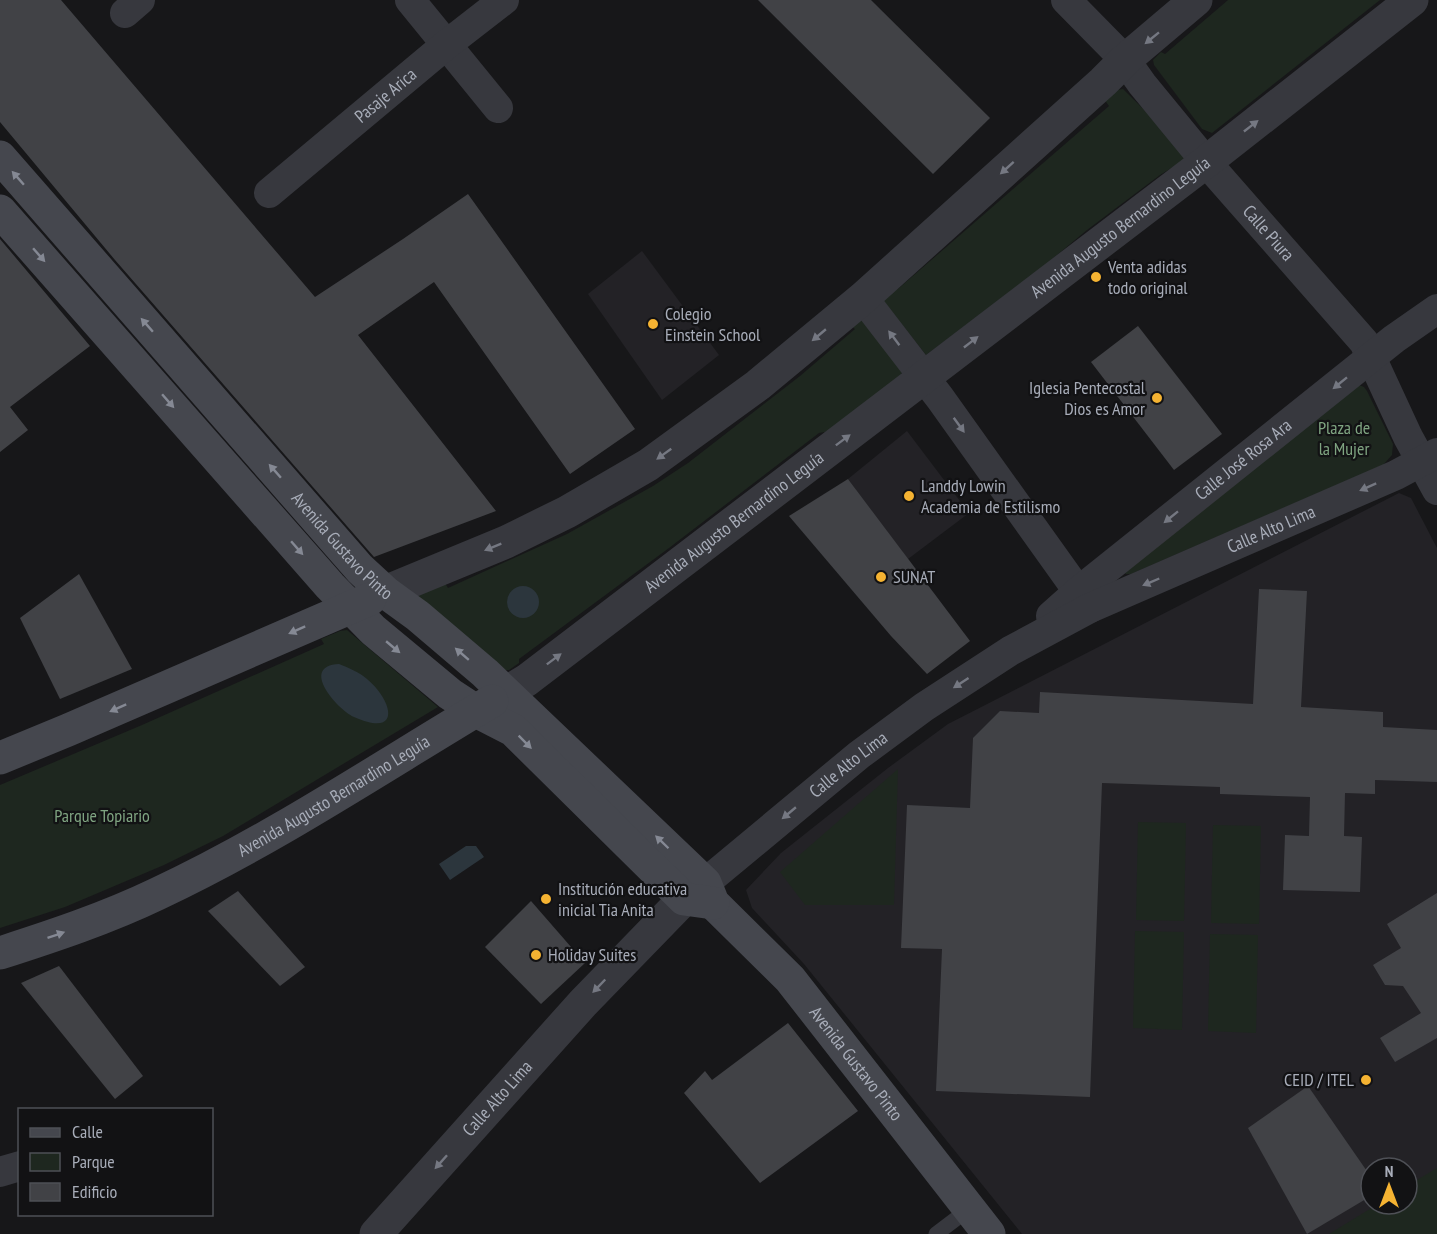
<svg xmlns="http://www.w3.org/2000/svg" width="1437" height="1234" viewBox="0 0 1437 1234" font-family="'PT Sans Narrow',sans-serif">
  <rect width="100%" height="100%" fill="#171719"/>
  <g fill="#232226" fill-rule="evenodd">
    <polygon points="642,251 719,355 662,400 588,294"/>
    <polygon points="907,431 969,513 908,559 848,479"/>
    <path d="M 1399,493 L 1411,498 L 1437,548 L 1437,1234 L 1022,1234 L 804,964 L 752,908 L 746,890 L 781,853 L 888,768 L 948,724 ZM 1371,1168 L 1407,1168 L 1407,1204 L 1371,1204 Z"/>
  </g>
  <g fill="#1e271f">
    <polygon points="1228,0 1380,0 1212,133 1202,129 1154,65 1153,60 1161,52 1165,54"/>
    <polygon points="1123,89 1191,156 1160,175 1087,230 1039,270 926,355 882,299 899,288 1109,106 1104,99 1117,90"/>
    <polygon points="857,320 863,321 902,372 900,378 831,431 819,433 669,548 519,659 519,663 509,670 504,670 419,598 418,591 443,580 448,588 567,534 653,486 688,463 751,414 800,376 855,329 851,326"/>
    <polygon points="1359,385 1364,387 1367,391 1393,444 1392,455 1383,465 1131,574 1126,574 1124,572"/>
    <polygon points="347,630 438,707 223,836 164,865 65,907 0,928 0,785 142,725 324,644 321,639 340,631"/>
    <polygon points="898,769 894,905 805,905 780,872"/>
    <polygon points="1138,822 1186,823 1184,921 1136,920"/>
    <polygon points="1213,825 1261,826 1259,924 1211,923"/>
    <polygon points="1135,931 1184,932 1182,1030 1133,1028"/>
    <polygon points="1210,934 1258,935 1256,1033 1208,1031"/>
    <polygon points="1437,1168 1437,1234 1329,1234 1378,1204 1407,1204 1407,1186"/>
  </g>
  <g fill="#2c363d">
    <circle cx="523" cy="602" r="16"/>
    <path d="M 339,664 C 349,668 359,672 367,679 C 394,702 401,738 354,717 C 337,709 299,666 339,664 Z"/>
    <polygon points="466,846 476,846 484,857 450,880 439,864"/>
  </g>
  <g fill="#414246">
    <polygon points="0,0 61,0 315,297 403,239 468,194 635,429 570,474 434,282 358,335 496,511 374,557 115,260 0,122"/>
    <polygon points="758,0 871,0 990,118 933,174"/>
    <polygon points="0,239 90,346 10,407 28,430 0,452"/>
    <polygon points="1138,326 1222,434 1174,470 1091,362"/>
    <polygon points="848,479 970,641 927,674 891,636 789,516"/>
    <polygon points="79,574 132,669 60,699 20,618"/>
    <polygon points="1259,589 1307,591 1301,707 1383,712 1383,727 1437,730 1437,782 1375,780 1375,794 1345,793 1344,836 1362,837 1360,892 1283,890 1285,835 1309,836 1310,797 1220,794 1220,787 1102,783 1090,1097 936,1091 942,949 901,948 907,805 970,808 973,738 1000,711 1039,713 1040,692 1253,704"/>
    <polygon points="238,891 305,967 280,986 208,911"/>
    <polygon points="1437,893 1437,1038 1395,1062 1380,1038 1421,1013 1403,986 1385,985 1373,965 1401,948 1387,924"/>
    <polygon points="531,901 585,963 541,1004 485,947"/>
    <polygon points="59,966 143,1076 115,1099 21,983"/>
    <polygon points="788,1023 858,1111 760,1183 684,1093 705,1071 712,1080"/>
    <polygon points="1308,1086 1371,1177 1371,1196 1307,1234 1248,1128"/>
  </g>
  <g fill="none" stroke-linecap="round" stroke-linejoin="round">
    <polyline stroke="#37383e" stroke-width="15" points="936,1234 969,1209"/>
    <g stroke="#37383e" stroke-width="30">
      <polyline points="410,0 498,108"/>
      <path id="s1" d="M 1066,0 L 1125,60 L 1142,84 L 1206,162 L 1364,342 L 1408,437 L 1437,490"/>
      <polyline points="125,13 140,0"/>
      <path id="s2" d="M 269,193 L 446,45 L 504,0"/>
      <polyline points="863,298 940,398 1090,608"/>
      <path id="s3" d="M 1051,616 L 1079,591 L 1394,339 L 1437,309"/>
      <path id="s4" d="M 705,883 L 859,755 L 924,707 L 1010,651 L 1090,608 L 1396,475 L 1437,453"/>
      <polyline points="0,1172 20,1166"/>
    </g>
    <g stroke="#37383e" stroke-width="33">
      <polyline points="385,592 506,542 567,512 648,465 758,385 863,298 1103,82 1125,60 1196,0"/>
      <path id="s5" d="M 506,693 L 527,680 L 1206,162 L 1412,0"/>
      <path id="s6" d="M 376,1234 L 583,1003 L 684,899 L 705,883"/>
    </g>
    <g stroke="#45474e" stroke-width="33">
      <path id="s7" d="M 0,157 L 360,569 L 385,592 L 418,616 L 485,673 L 705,883 L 713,903 L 790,979 L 989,1234"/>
      <polyline points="0,211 330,586 373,630 450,694 476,711 513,730 684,899 713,903"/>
      <polyline points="0,758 68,730 370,599"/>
      <path id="s8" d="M 0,953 C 53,936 107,918 157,894 C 274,839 381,767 492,701"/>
    </g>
  </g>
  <defs><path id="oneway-solid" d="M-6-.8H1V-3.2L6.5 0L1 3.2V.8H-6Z" transform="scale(1.5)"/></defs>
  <g fill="#757882">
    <use href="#oneway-solid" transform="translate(1152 38) rotate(141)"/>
    <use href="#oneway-solid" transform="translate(1251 126) rotate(-38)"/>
    <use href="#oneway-solid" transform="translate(1007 168) rotate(138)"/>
    <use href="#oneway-solid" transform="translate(819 335) rotate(140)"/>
    <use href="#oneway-solid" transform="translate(894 338) rotate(-127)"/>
    <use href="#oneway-solid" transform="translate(971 342) rotate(-38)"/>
    <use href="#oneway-solid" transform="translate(1340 383) rotate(141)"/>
    <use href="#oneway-solid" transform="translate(959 425) rotate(54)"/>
    <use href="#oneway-solid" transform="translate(843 440) rotate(-37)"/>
    <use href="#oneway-solid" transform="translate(664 454) rotate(144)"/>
    <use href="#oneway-solid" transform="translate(1368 487) rotate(156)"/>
    <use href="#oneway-solid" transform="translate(1171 517) rotate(141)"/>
    <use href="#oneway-solid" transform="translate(493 547) rotate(158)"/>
    <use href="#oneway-solid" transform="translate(1151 582) rotate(157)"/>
    <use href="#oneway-solid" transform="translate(554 659) rotate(-37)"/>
    <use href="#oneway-solid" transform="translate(961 683) rotate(147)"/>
    <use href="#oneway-solid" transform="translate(789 813) rotate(140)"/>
    <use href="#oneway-solid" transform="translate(599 986) rotate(134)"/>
    <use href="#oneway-solid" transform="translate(441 1162) rotate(132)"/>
  </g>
  <g fill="#858994">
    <use href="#oneway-solid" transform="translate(18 178) rotate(-131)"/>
    <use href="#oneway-solid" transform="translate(39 255) rotate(49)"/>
    <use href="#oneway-solid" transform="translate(147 325) rotate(-131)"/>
    <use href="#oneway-solid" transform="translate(168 401) rotate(49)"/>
    <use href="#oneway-solid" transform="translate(275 471) rotate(-131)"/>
    <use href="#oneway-solid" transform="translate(297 548) rotate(49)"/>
    <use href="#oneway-solid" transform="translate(297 630) rotate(156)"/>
    <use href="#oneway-solid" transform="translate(393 647) rotate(40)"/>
    <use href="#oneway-solid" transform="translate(462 654) rotate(-139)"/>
    <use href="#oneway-solid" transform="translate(118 708) rotate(156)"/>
    <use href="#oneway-solid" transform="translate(525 742) rotate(45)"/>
    <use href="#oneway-solid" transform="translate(662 842) rotate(-136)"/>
    <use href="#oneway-solid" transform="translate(56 935) rotate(-19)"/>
  </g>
  <g fill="#f5b332" stroke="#121214" stroke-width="2">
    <circle cx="1096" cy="277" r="6"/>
    <circle cx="653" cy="324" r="6"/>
    <circle cx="1157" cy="398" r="6"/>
    <circle cx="909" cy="496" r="6"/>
    <circle cx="881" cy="577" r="6"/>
    <circle cx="546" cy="899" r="6"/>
    <circle cx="536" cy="955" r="6"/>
    <circle cx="1366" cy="1080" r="6"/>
  </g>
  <g text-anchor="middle" stroke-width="4.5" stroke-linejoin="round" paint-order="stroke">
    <g font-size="18" fill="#a8adb9" stroke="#121214">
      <text dy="6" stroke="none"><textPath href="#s2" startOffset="152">Pasaje Arica</textPath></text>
      <text dy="6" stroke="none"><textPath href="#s5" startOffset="771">Avenida Augusto Bernardino Leguía</textPath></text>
      <text dy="6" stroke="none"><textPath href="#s1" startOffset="309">Calle Piura</textPath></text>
      <text dy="6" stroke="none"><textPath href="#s3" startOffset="248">Calle José Rosa Ara</textPath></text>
      <text dy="6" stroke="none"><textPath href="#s5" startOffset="285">Avenida Augusto Bernardino Leguía</textPath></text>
      <text dy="6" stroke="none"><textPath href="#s4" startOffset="672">Calle Alto Lima</textPath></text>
      <text dy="6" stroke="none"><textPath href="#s7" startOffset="518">Avenida Gustavo Pinto</textPath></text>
      <text dy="6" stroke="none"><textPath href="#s4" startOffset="186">Calle Alto Lima</textPath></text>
      <text dy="6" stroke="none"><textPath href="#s8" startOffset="370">Avenida Augusto Bernardino Leguía</textPath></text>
      <text dy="6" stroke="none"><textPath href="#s7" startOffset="1251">Avenida Gustavo Pinto</textPath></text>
      <text dy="6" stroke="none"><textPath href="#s6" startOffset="182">Calle Alto Lima</textPath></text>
    </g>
    <g font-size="18" fill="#a8adb9" stroke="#121214" text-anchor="start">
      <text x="1108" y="273">Venta adidas<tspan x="1108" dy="21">todo original</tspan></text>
      <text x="665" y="320">Colegio<tspan x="665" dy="21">Einstein School</tspan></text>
      <text x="1145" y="394" text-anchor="end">Iglesia Pentecostal<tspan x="1145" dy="21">Dios es Amor</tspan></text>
      <text x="921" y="492">Landdy Lowin<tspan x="921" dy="21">Academia de Estilismo</tspan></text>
      <text x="893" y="583">SUNAT</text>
      <text x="558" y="895">Institución educativa<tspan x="558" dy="21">inicial Tia Anita</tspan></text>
      <text x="548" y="961">Holiday Suites</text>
      <text x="1354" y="1086" text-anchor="end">CEID / ITEL</text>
    </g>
    <g font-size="18" fill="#7fa481" stroke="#121214">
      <text x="1344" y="434">Plaza de<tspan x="1344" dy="21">la Mujer</tspan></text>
      <text x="102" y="822">Parque Topiario</text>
    </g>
  </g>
  <rect x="18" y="1108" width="195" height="108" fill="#121214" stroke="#4e5056" stroke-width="1.5"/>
  <rect x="30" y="1128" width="30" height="9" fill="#45474e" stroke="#4e5056" stroke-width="1.5"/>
  <text x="72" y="1138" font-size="18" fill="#a8adb9">Calle</text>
  <rect x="30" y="1153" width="30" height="18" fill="#1e271f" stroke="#4e5056" stroke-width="1.5"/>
  <text x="72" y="1168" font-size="18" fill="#a8adb9">Parque</text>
  <rect x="30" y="1183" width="30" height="18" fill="#414246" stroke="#4e5056" stroke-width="1.5"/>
  <text x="72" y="1198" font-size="18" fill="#a8adb9">Edificio</text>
  <g transform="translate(1389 1186)"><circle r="28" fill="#121214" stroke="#4e5056" stroke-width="1.5"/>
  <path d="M0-4.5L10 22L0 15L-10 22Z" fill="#f5b332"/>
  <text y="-9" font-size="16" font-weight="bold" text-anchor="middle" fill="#a8adb9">N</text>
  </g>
</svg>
